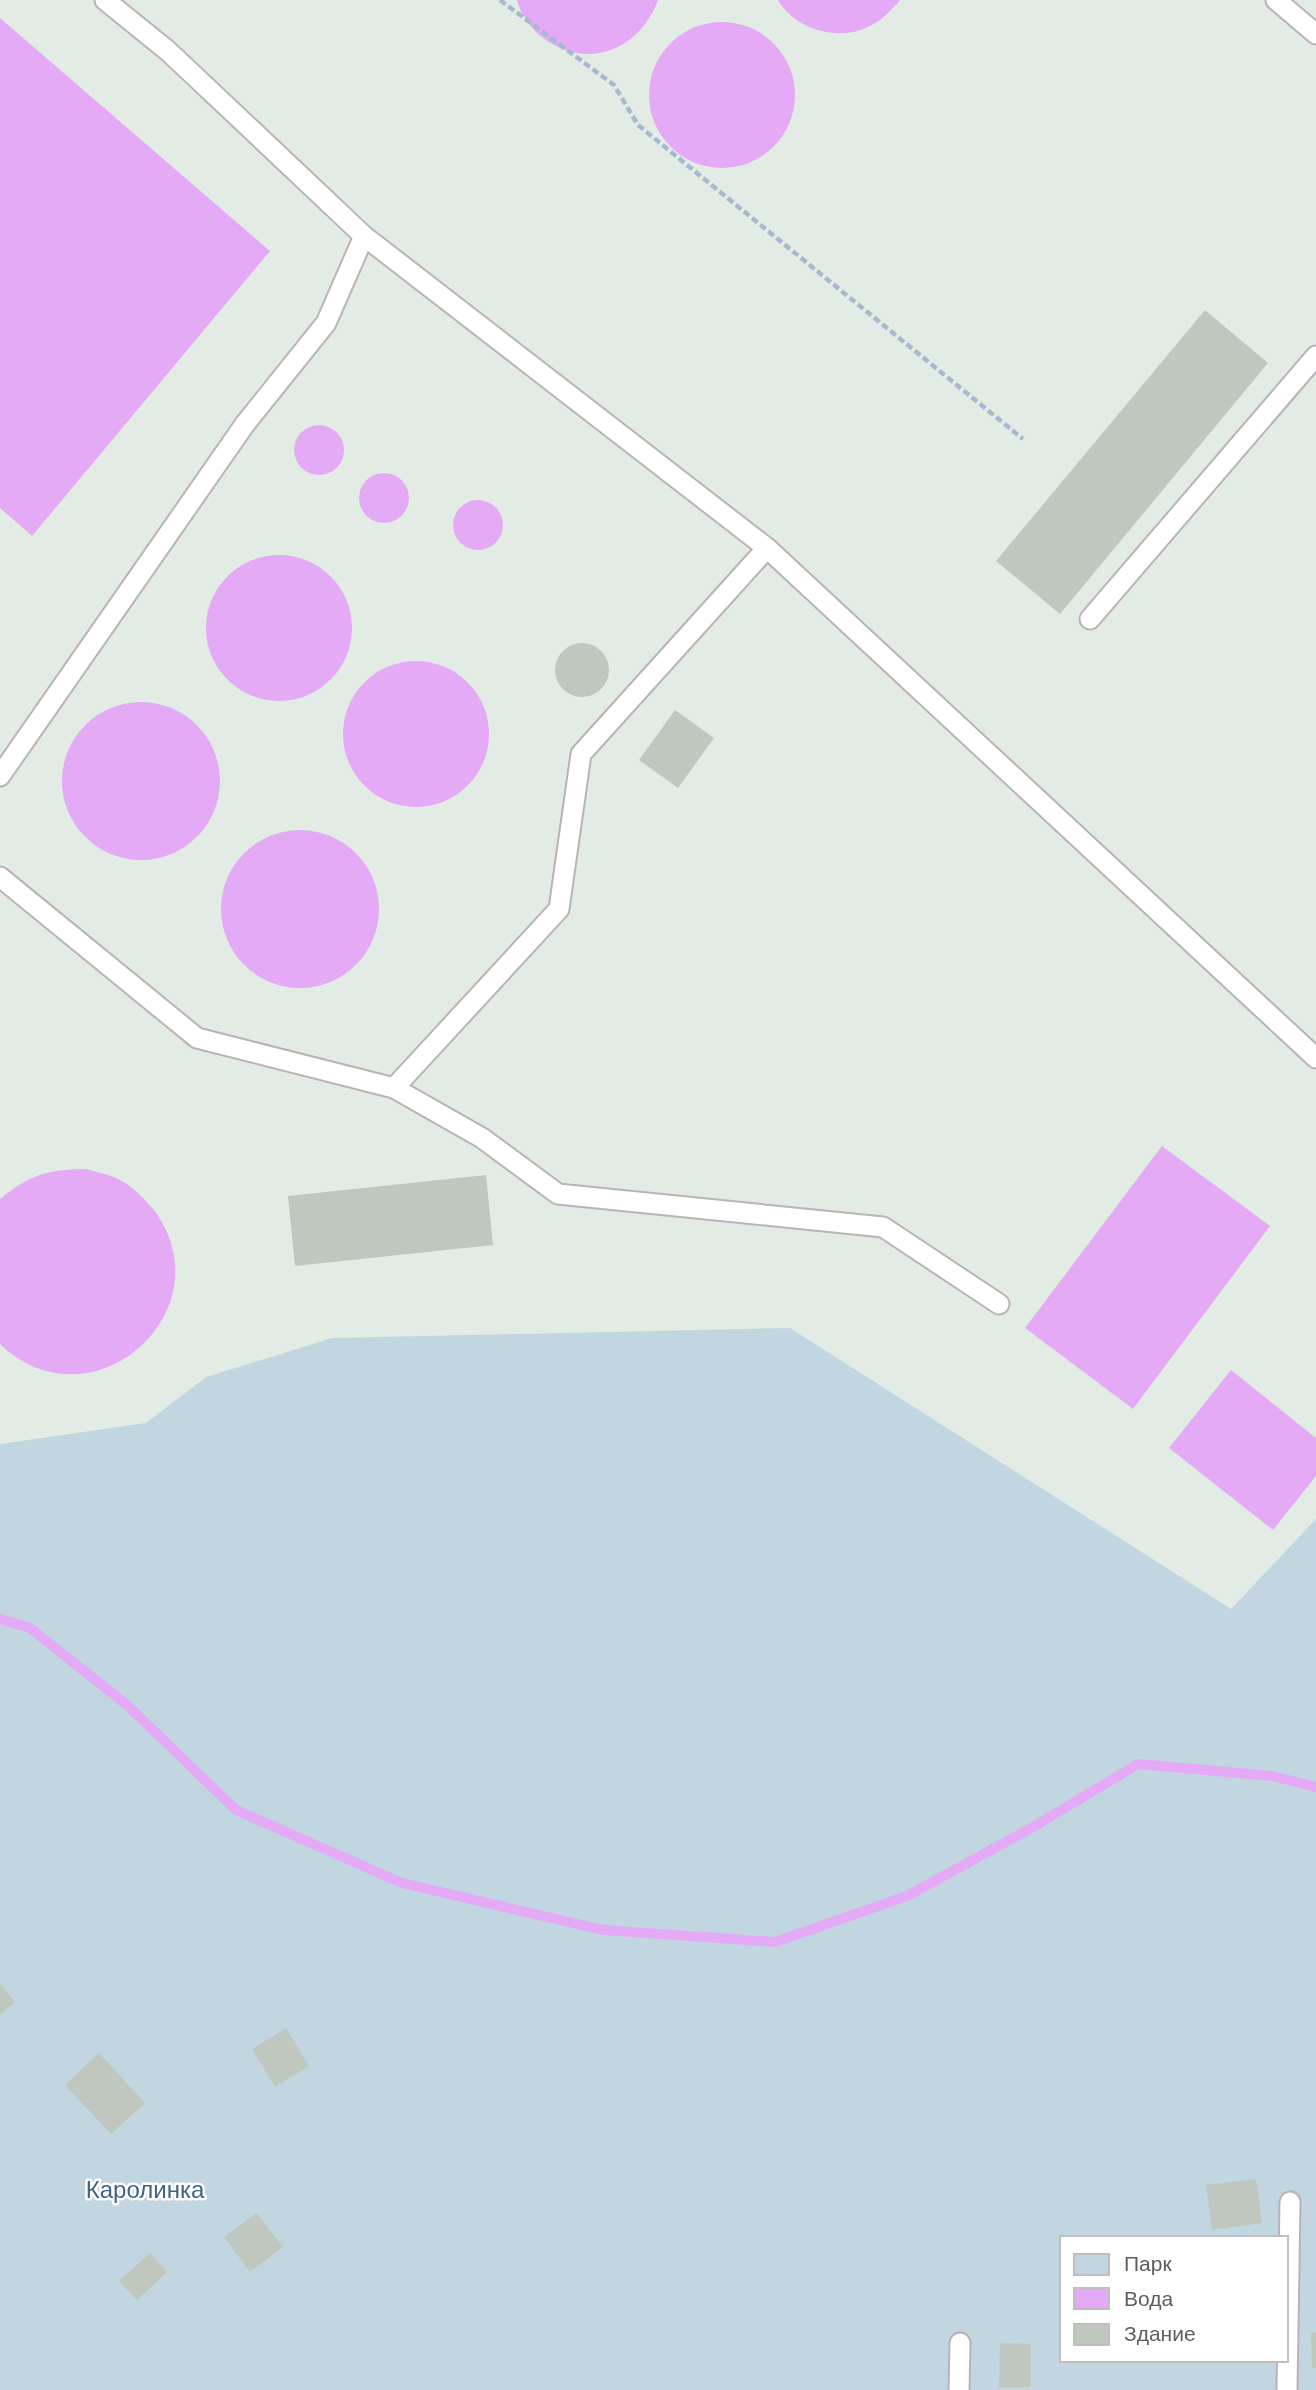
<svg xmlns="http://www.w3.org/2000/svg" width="1316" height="2390" viewBox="0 0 1316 2390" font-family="'Work Sans',sans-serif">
  <rect width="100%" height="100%" fill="#e3ece4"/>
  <path fill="#c2d6e1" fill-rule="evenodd" d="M 790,1328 L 1231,1609 L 1316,1519 L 1316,2390 L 0,2390 L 0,1444 L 146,1423 L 206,1377 L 332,1338 ZM 1062,2238 L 1286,2238 L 1286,2360 L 1062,2360 Z"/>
  <g fill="#e4aaf5">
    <path d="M 517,0 L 658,0 C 639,53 580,73 536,32 C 528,24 520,12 517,0 Z"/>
    <path d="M 778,0 L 900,0 C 890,12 880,22 866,28 C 837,41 794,29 778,0 Z"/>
    <polygon points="0,18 270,251 32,536 0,508"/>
    <circle cx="722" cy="95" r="73"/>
    <circle cx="319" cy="450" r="25"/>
    <circle cx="384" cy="498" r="25"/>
    <circle cx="478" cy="525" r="25"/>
    <circle cx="279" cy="628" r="73"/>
    <circle cx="416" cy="734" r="73"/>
    <circle cx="141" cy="781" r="79"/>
    <circle cx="300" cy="909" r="79"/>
    <polygon points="1162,1146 1270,1226 1133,1409 1025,1328"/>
    <path d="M 86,1169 C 96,1172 107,1174 116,1178 C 132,1185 146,1200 156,1213 C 226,1313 90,1431 0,1344 L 0,1199 C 31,1174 47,1170 86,1169 Z"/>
    <polygon points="1231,1370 1316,1438 1316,1476 1273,1530 1169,1448"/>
  </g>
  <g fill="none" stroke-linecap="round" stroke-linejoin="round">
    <polyline stroke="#e4aaf5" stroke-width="10" points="0,1619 30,1628 127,1705 236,1810 402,1883 603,1930 775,1942 907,1896 1033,1827 1138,1764 1272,1776 1316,1787"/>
  </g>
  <g fill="#bfc7bf">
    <polygon points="1205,310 1268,363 1060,614 996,561"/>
    <circle cx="582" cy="670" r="27"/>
    <polygon points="675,710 714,738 678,788 639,760"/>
    <polygon points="486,1175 493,1245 295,1266 288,1196"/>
    <polygon points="0,1984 15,2002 0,2015"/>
    <polygon points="286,2028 309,2066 275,2087 252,2049"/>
    <polygon points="99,2053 145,2103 111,2134 65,2085"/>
    <polygon points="1256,2179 1262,2223 1212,2230 1206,2185"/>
    <polygon points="257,2213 283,2247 250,2272 224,2237"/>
    <polygon points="150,2253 167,2272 137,2300 119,2281"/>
    <polygon points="1311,2333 1316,2333 1316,2368 1312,2368"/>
    <polygon points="1000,2343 1031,2344 1031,2387 999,2387"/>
  </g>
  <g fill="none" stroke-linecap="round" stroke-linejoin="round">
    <defs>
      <g id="service">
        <polyline points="1276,0 1316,34"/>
        <polyline points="364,236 767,548 581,754 559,909 394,1088"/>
        <polyline points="767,548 1316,1058"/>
        <polyline points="1090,619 1316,356"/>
        <polyline points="0,776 245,424 326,323 364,236 168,51 105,0"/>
        <polyline points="0,877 197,1038 394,1088 482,1138 558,1194 883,1227 999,1304"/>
        <polyline points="959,2390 960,2343"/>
        <polyline points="1287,2390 1290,2202"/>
      </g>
    </defs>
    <use href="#service" stroke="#b9b3b9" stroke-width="23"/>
    <polyline stroke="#a7b8d1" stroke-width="4.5" stroke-dasharray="7 3.5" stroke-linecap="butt" points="500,0 614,85 638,125 1023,439"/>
    <use href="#service" stroke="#fff" stroke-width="19"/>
  </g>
  <g text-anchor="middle" stroke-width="5" stroke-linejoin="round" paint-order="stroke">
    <g font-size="24" fill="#3e657e" stroke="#fff">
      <text x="145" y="2198">Каролинка</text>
    </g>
  </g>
  <rect x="1060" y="2236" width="228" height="126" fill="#ffffff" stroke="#c0bdc0" stroke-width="2"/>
  <rect x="1074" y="2254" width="35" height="21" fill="#c2d6e1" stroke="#c0bdc0" stroke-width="2"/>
  <text x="1124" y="2271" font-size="21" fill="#615b62">Парк</text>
  <rect x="1074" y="2288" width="35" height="21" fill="#e4aaf5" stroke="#c0bdc0" stroke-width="2"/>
  <text x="1124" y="2306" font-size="21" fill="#615b62">Вода</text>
  <rect x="1074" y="2324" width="35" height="21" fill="#bfc7bf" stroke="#c0bdc0" stroke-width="2"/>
  <text x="1124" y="2341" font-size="21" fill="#615b62">Здание</text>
</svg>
